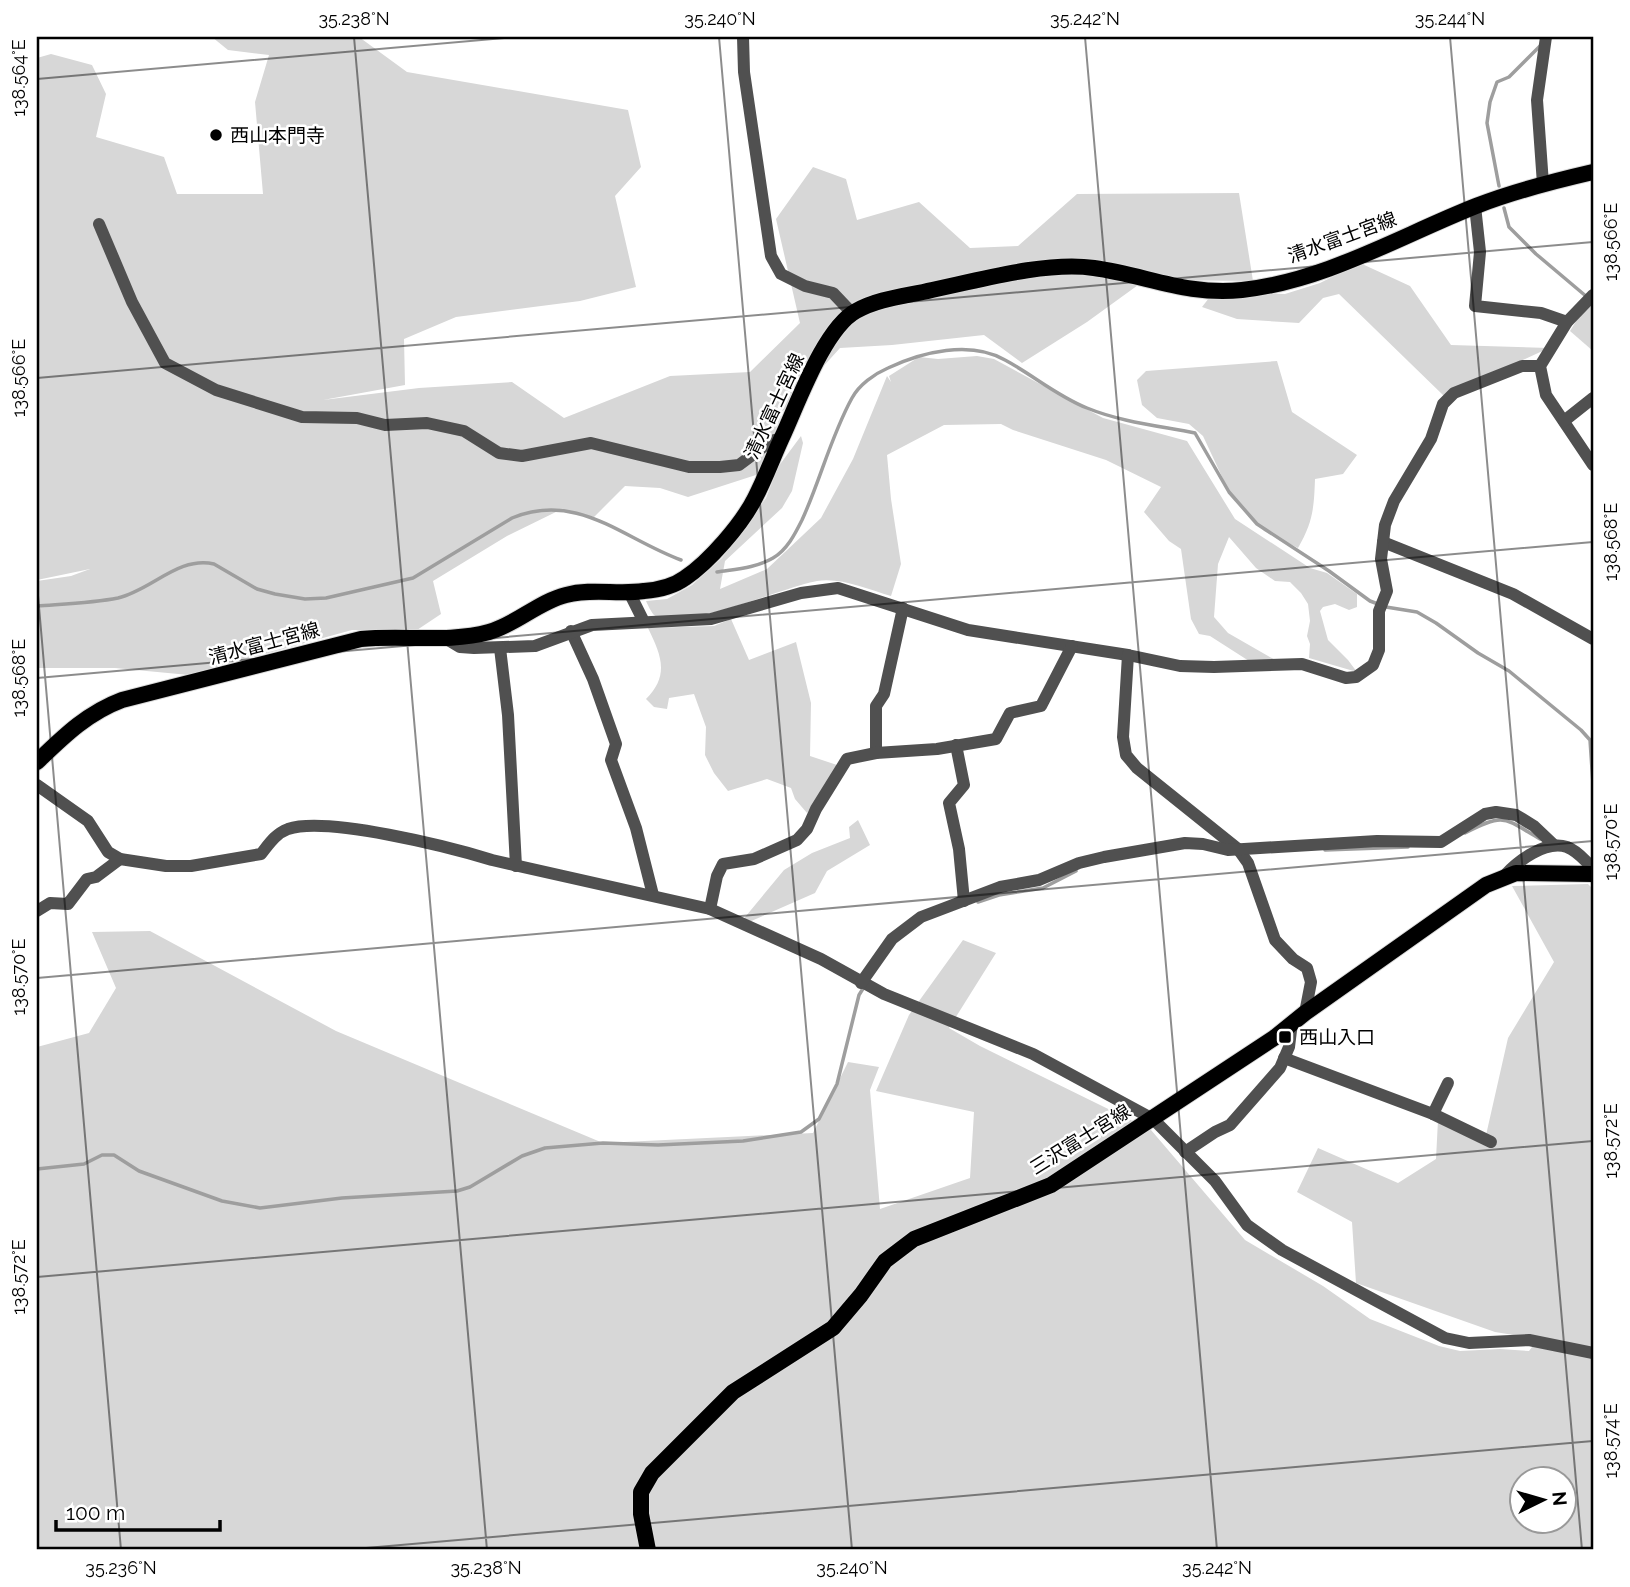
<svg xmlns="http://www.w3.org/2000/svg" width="1630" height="1587" viewBox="0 0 1630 1587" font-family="Raleway,'Noto Sans JP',sans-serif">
  <rect width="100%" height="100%" fill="#fff"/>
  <g fill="#d7d7d7" fill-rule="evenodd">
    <polygon points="212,37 359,37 407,72 628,110 641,167 615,196 636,287 580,301 456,317 404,339 405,385 323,400 419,388 512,382 564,418 670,376 750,372 800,323 776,219 813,167 846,179 857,220 919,202 970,248 1018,246 1077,194 1239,193 1253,281 1145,280 1087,322 1022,363 984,335 892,345 840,348 783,411 759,474 688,497 660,488 625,486 594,517 560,510 507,536 433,581 441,614 417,630 352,630 189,675 115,668 37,668 37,581 71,576 90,569 37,580 37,58 51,54 92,65 106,94 96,137 164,157 177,194 263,194 255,102 269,55 228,50"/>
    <polygon points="1360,263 1410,286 1451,345 1549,348 1444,396 1339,294 1323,298 1299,323 1237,319 1202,307 1209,298 1249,293 1285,294 1320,283"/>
    <polygon points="1590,299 1593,300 1593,351 1570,331"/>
    <path d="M 977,356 L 994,359 L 1103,418 L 1187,441 L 1235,519 L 1310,568 L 1327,573 L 1357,594 L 1357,607 L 1349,610 L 1335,604 L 1323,607 L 1320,611 L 1328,640 L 1348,660 L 1357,672 L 1309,658 L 1310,644 L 1307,636 L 1310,621 L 1308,604 L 1301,593 L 1290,582 L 1275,581 L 1256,568 L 1229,537 L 1218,564 L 1214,617 L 1228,633 L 1277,661 L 1249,661 L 1210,636 L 1199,634 L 1191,619 L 1181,549 L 1169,541 L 1144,512 L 1161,487 L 1106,460 L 1013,430 L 1001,424 L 944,425 L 887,455 L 891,499 L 901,564 L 891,596 C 868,589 840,577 817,581 C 787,586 675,634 654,615 C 651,612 648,605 646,601 L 667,599 L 692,585 L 722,558 L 766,498 L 778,467 L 801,436 L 803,443 L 792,491 L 782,508 L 725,561 L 720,589 L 767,569 L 821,518 L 853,459 L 887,376 L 891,382 L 889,376 L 919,357 L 938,359 Z"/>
    <path d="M 1277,361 L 1292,412 L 1357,455 L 1343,474 L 1315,479 C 1314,508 1313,522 1298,548 L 1264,531 L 1231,496 L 1203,436 L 1189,424 L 1157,418 L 1142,405 L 1137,380 L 1146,371 Z"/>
    <path d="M 731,619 L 749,660 L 796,642 L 811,703 L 810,756 L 840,766 L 807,813 L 795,799 L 791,788 L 767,779 L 728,791 L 714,773 L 705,755 L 706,727 L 694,694 L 669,698 L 667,709 L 654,707 L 646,699 C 670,675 661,655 648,628 L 714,626 Z"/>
    <polygon points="858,820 870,845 827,871 815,893 749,922 741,922 784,870 812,853 850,838 849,827"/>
    <path d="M 1588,884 L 1593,889 L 1593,1550 L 37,1550 L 37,1047 L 89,1033 L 116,988 L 92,932 L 150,931 L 336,1031 L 603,1143 L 813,1133 L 848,1062 L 879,1067 L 870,1090 L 880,1209 L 970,1178 L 974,1112 L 876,1091 L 909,1015 L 963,940 L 996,953 L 949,1028 L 980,1046 L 1151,1130 L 1245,1240 L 1323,1286 L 1370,1319 L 1439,1346 L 1460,1351 L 1500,1349 L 1529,1351 L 1538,1339 L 1495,1332 L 1356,1283 L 1352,1222 L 1297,1192 L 1318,1148 L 1398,1183 L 1436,1159 L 1438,1120 L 1484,1144 L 1508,1038 L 1554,962 L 1512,886 ZM 1522,1478 L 1564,1478 L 1564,1520 L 1522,1520 Z"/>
  </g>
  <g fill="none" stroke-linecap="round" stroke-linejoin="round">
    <g stroke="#9e9e9e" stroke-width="3.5">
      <polyline points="1499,186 1487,123 1490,102 1497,82 1509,77 1540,46"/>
      <polyline points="1504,208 1509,227 1536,254 1587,297"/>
      <path d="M 717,572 C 736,569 756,568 773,558 C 787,550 795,534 802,520 C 820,481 831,436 852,398 C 859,385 874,374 888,368 C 922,352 970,340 1005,360 C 1033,375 1057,396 1087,408 C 1121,422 1160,426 1195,433 L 1229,492 L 1257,524 L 1329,571 L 1370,601 L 1386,607 L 1417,612 L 1436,623 L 1478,653 L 1509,671 L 1581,730 L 1590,740 L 1593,784"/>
      <path d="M 37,606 C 63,604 93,603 118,598 C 152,590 178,556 214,564 L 257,589 L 275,594 L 305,599 L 326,598 L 413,578 L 512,518 C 578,491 623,539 681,560"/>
      <path d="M 1465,833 C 1505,812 1504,818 1540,839"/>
      <polyline points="1325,850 1408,847"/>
      <polyline points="978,902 999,895 1043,888 1076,871"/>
      <polyline points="37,1169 84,1164 102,1155 114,1155 139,1171 222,1201 260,1208 342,1198 457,1191 470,1187 522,1156 545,1148 603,1143 658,1145 743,1141 801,1132 819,1119 837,1084 859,995 864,987"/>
    </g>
    <defs>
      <g id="major">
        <path d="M 37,762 C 63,737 87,713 122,700 L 361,639 C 402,635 450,643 489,632 C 517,624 538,602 566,595 C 592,588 618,595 644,591 C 657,590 674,586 685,578 C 709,562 742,524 755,498 C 766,477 774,454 784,433 C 799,400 825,328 856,311 C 879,298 907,296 932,290 C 979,280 1047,261 1094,268 C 1146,275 1187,296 1242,290 C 1325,281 1400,236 1476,206 C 1514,191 1554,181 1593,172"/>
        <polyline points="648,1550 641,1514 641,1492 652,1473 733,1392 833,1328 861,1295 885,1261 914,1239 1051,1185 1274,1038 1305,1013 1486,885 1516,873 1593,874"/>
      </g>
    </defs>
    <use href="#major" stroke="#dbdbdb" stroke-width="18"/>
    <g stroke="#505050" stroke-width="12">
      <polyline points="743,37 744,72 771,256 781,274 805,286 833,293 852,313"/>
      <polyline points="1543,184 1537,100 1546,37"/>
      <polyline points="1475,206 1480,252 1475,306 1541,313 1567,322"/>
      <polyline points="99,224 132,302 165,363 216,390 302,417 357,418 385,425 427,423 464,431 499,453 522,456 591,443 689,467 720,467 739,465 771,441 782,438"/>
      <polyline points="1593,295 1567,322 1540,366 1546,395 1593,465"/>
      <polyline points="1564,421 1593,398"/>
      <polyline points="1383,542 1513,594 1593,639"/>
      <polyline points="629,592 644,622"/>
      <polyline points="571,631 593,679 616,744 611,760 636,828 653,895"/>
      <polyline points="445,638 460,647 474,648 535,646 592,625 711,619 801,593 838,588 968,630 1128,655 1180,666 1214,667 1302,664 1346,678 1356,677 1373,665 1379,650 1379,611 1387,591 1381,559 1385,525 1394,501 1431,439 1443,404 1454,393 1522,366 1540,366"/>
      <polyline points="500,648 508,715 516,866"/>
      <polyline points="1128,655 1123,737 1126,755 1137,768 1238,849 1248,863 1275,940 1293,959 1307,968 1311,982 1305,1013"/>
      <polyline points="956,745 964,785 949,803 959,849 964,901"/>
      <polyline points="876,753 876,706 884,694 903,608"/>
      <path d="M 37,785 L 88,821 L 108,852 L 120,859 L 166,866 L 191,866 L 261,854 C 269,844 275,834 288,829 C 327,816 450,847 492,860 L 710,909 L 821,959 L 884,994 L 1033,1054 L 1153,1119 L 1215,1181 L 1247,1225 L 1282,1250 L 1445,1338 L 1469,1343 L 1529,1340 L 1593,1353"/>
      <path d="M 1504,876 C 1518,861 1545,840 1567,847 C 1578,851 1585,861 1593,868"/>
      <polyline points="710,909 717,876 723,864 754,859 797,840 807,829 816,809 847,759 876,753 937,749 996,739 1010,713 1041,706 1072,646"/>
      <polyline points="37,911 50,903 68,904 87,879 96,877 120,859"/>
      <polyline points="861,983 892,939 921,917 1000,887 1039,880 1079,863 1104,857 1185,843 1203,844 1228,850 1377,841 1441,842 1485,814 1496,812 1516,815 1534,826 1554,845"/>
      <polyline points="1284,1058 1433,1114 1491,1142"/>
      <polyline points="1433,1114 1448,1083"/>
      <polyline points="1185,1152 1215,1132 1230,1125 1280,1068 1289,1047 1292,1022"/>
    </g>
    <use href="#major" stroke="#000" stroke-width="16"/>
  </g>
  <path fill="none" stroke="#000" stroke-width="2" stroke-opacity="0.45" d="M 354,37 L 487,1550M 719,37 L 852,1550M 1085,37 L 1217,1550M 1450,37 L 1582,1550M 37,79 L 515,37M 37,378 L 1593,242M 37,584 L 121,1550M 37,678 L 1593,542M 37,978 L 1593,841M 37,1277 L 1593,1141M 343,1550 L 1593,1441"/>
  <g fill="#000" stroke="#fff" stroke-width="2.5">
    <circle cx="216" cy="135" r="7"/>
    <rect x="1278" y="1030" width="14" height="14" rx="3.5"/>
  </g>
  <g text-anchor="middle" stroke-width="5" stroke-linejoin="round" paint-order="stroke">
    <g font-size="19" fill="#000" stroke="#fff" text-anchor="start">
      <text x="230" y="142">西山本門寺</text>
      <text x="1299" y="1044">西山入口</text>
    </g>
    <g font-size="19" fill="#000" stroke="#fff">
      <text transform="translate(1342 237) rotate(-20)" y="7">清水富士宮線</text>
      <text transform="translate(774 406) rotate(-65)" y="7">清水富士宮線</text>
      <text transform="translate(264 643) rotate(-15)" y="7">清水富士宮線</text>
      <text transform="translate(1080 1139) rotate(-32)" y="7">三沢富士宮線</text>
    </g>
  </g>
  <rect width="1630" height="1587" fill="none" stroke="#ffffff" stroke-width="77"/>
  <g transform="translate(1543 1500) rotate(85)"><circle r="33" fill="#ffffff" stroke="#999999" stroke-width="2"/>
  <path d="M0-5L12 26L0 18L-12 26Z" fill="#000000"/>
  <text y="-10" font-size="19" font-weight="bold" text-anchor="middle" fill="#000000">N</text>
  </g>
  <path d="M56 1520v10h164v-10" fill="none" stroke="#000000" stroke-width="3.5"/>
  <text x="66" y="1520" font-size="21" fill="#000000" stroke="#ffffff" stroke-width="5" paint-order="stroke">100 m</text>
  <rect x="38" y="38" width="1554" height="1510" fill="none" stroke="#000" stroke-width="2.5"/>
  <g font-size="18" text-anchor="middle" fill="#000">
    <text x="354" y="25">35.238°N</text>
    <text x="720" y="25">35.240°N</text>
    <text x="1085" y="25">35.242°N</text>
    <text x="1450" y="25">35.244°N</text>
    <text transform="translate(19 78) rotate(-90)" y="6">138.564°E</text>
    <text transform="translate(1611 242) rotate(-90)" y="6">138.566°E</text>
    <text transform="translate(19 378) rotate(-90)" y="6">138.566°E</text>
    <text transform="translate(1611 542) rotate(-90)" y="6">138.568°E</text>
    <text transform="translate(19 678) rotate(-90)" y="6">138.568°E</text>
    <text transform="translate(1611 842) rotate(-90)" y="6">138.570°E</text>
    <text transform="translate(19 977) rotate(-90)" y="6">138.570°E</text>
    <text transform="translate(1611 1141) rotate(-90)" y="6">138.572°E</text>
    <text transform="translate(19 1277) rotate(-90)" y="6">138.572°E</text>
    <text transform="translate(1611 1441) rotate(-90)" y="6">138.574°E</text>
    <text x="121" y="1574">35.236°N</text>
    <text x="486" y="1574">35.238°N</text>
    <text x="852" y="1574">35.240°N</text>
    <text x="1217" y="1574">35.242°N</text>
  </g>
</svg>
